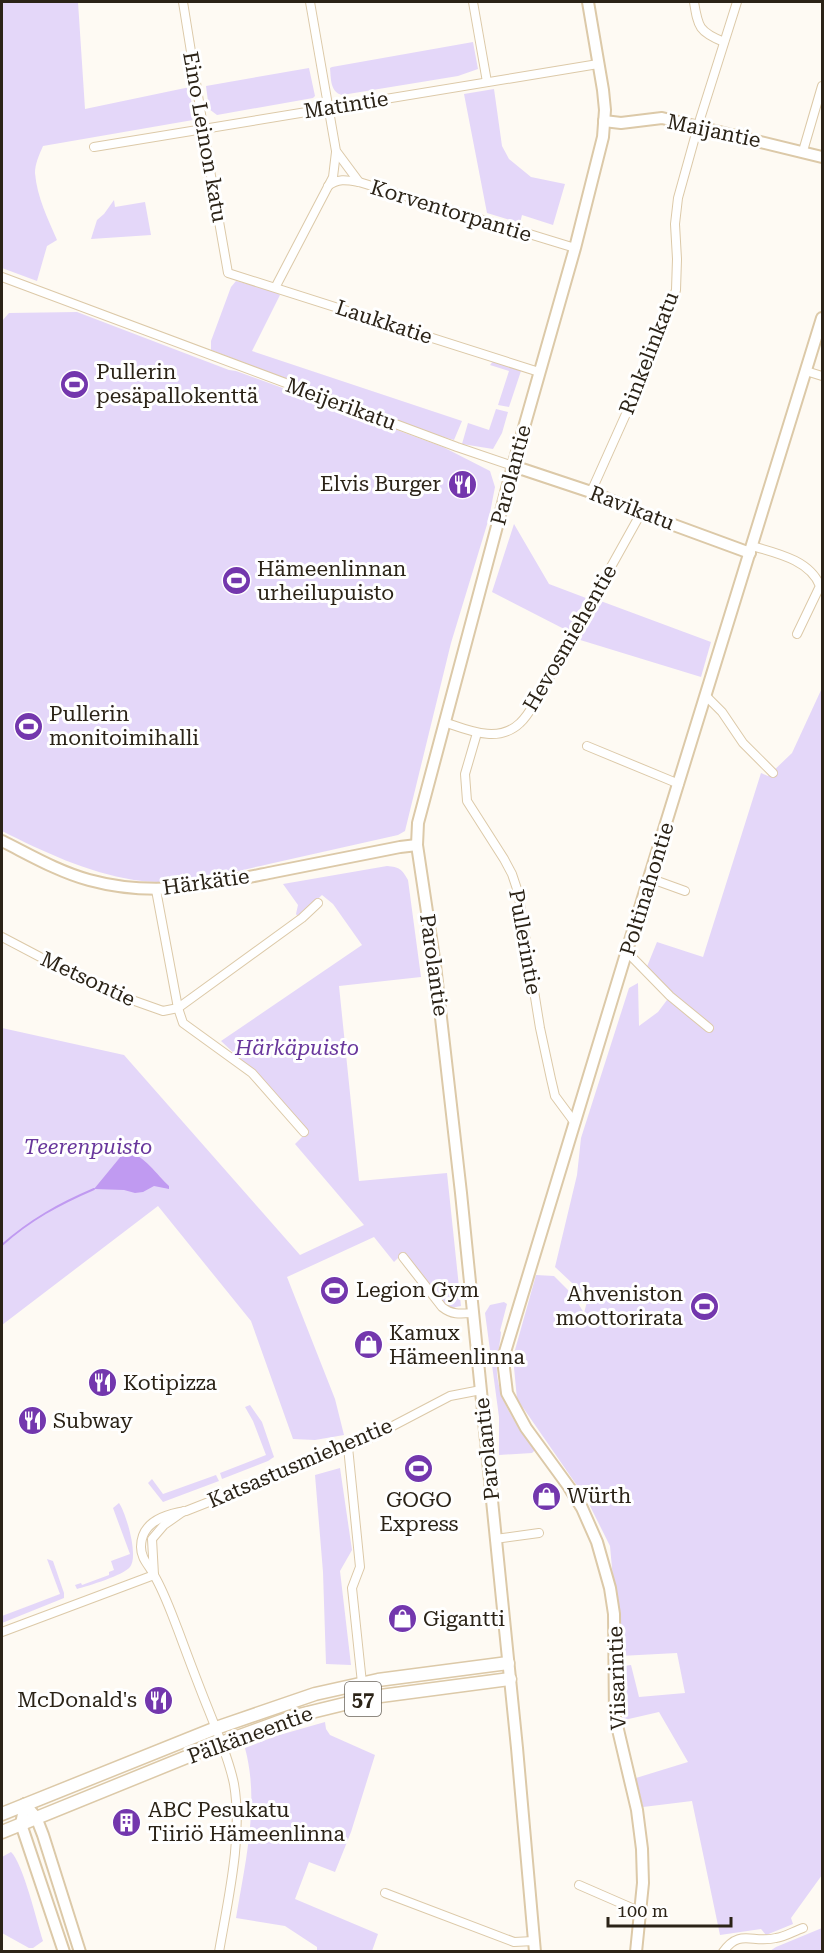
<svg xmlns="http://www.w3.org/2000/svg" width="824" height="1953" viewBox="0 0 824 1953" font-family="'Roboto Serif',serif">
  <rect width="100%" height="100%" fill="#fefaf3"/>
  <g fill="#e4d7f9">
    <path d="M 2,2 L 78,2 L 85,109 L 190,87 L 193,120 L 43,146 C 39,155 35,164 35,173 C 37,197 48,219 57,240 L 47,246 L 37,281 L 2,268 Z"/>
    <path d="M 473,42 L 478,69 L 458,76 L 342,95 C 330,92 331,78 330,68 L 332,67 Z"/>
    <polygon points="309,68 315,96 313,98 217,115 209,109 206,86"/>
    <polygon points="494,89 502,146 509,159 531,177 565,184 553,225 522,215 520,223 487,213 464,94"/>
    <polygon points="114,200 115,207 145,202 151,235 91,239 97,220 104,214"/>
    <polygon points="236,281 274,291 280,295 252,351 462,421 454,440 426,432 211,350 211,341 231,287"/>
    <path d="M 77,312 L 229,370 L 236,371 L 443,447 L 490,471 L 495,487 L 489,518 L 451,643 L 405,831 L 398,835 C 355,845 312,854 269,864 C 228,873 176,887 134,880 C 86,872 44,852 2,831 L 2,321 L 9,313 Z"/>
    <polygon points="494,360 520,368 521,371 509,407 498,405 509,371 490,365"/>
    <polygon points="496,409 508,412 502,433 493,449 462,444 468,423 489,430"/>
    <polygon points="514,524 549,584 586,598 568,631 492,592"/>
    <polygon points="598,600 711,642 701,677 577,639"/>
    <polygon points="822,688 822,1875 791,1918 793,1924 766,1935 761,1929 720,1935 692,1801 643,1807 636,1778 688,1762 659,1712 620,1721 618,1667 631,1665 639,1697 685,1693 677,1653 620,1656 610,1546 587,1500 517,1399 513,1357 536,1275 554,1276 573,1295 584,1313 588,1298 555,1267 577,1175 581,1138 629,988 638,983 639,1026 658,1012 670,996 646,969 657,942 703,957 761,773 768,776 792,753"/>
    <path d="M 387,866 C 399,867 402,869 408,880 L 421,977 L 339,986 L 359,1181 L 447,1173 L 461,1306 L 451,1308 L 447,1306 L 404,1252 L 394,1262 L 374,1237 L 287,1277 L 335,1399 L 344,1435 L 315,1440 L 293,1439 L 251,1321 L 158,1206 L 2,1325 L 2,1028 L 124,1055 L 300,1255 L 364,1225 L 295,1144 L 306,1133 L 251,1069 L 221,1041 L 362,945 L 333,904 L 322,895 L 298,917 L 296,914 L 298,905 L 283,884 Z"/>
    <path d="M 504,1302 L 507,1304 L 500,1331 L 501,1332 C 500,1345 496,1361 497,1374 C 500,1404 518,1427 535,1450 L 532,1453 L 499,1455 L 499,1417 L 485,1313 L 490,1305 Z"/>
    <polygon points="250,1405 262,1422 274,1457 268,1461 222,1479 220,1473 266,1455 253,1421 245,1407"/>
    <polygon points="340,1468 352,1550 340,1571 351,1665 326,1664 323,1572 315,1475"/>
    <polygon points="216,1475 219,1481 163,1502 148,1483 152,1479 163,1494"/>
    <path d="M 119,1503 C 126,1513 139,1556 130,1567 C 124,1575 88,1586 77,1589 L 75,1585 L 81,1583 L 82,1585 L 109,1575 L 109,1572 L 114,1570 L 111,1561 L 130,1554 L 113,1508 Z"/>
    <polygon points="47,1559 53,1561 64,1593 64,1598 2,1623 2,1616 60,1594"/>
    <path d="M 325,1722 L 326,1729 L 330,1735 L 375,1755 L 351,1832 L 335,1872 L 309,1862 L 295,1899 L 378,1934 L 372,1951 L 317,1951 L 317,1947 L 285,1926 L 236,1918 C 245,1863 260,1803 245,1748 L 276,1736 Z"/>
    <path d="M 11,1852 C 23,1863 37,1922 43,1941 L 33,1948 L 29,1948 L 2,1933 L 2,1857 Z"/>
    <polygon points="822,1928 822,1951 770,1951 776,1947"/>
  </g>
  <path fill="#c09af1" d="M 128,1152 C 144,1155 157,1175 169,1186 L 169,1189 L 154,1186 L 143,1192 L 135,1193 L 124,1190 L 94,1189 L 122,1155 Z"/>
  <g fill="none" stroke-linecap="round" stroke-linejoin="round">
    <path stroke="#c09af1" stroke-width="2" d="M 2,1245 C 30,1220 59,1204 94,1189"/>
    <defs>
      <g id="street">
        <polyline points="183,2 210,170 228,273 539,372"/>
        <polyline points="310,2 336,151 359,182"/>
        <polyline points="473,2 487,82"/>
        <path d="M 694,2 C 698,27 699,32 724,42"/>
        <polyline points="94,147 598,64"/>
        <polyline points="803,151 822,86"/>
        <path d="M 328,186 C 338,178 347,180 359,182 L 575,248"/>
        <polyline points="2,277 457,447 513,466"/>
        <polyline points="276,286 333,177 336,152"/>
        <polyline points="806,371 822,376"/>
        <polyline points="591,492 656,347 676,290 677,259 675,224 678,198 700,119 737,2"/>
        <path d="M 752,546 C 776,553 810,560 820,586 L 797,634"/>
        <polyline points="706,696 722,712 743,743 773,773"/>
        <path d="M 444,722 C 468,730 498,744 520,723 C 528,716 533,705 539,696 L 641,513"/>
        <polyline points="477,733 465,774 467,801 504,859 512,874 518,892 540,1028 551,1079 555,1096 575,1123"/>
        <polyline points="587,746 679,784"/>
        <polyline points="649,878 685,891"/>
        <polyline points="156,890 178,1008 183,1023 252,1073 304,1132"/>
        <polyline points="2,937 101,989 163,1011 178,1008 302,918 318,903"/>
        <polyline points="627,952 670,996 709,1028"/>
        <path d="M 403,1257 L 442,1307 C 452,1315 460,1314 473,1313"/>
        <polyline points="348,1447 360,1567 352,1588 362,1683"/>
        <polyline points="495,1539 539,1533"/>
        <polyline points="154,1575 152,1539 164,1525 184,1511"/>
        <polyline points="2,1632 154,1575"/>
        <polyline points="579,1885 641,1912"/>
        <polyline points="385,1893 514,1942 534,1941"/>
        <path d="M 219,1952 C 228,1899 243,1837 234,1784 C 229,1759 218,1734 209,1711 C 198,1684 188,1657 178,1630 C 171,1612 164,1592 154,1575 C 149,1565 141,1559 141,1547 C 141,1522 165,1514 186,1511 L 366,1440 L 450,1396 L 481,1390"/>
        <path d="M 723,1952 C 740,1928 752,1944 776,1938 C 785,1937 794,1931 803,1928"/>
      </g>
      <g id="secondary">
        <polyline points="604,121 621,123 662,118 822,157"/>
        <polyline points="513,466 591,492 641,513 750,553"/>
        <path d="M 2,841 C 30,855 59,872 89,880 C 155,898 209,885 274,872 C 316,864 358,855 400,847 L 417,845"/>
        <polyline points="25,1804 36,1817 43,1835 80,1952"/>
        <polyline points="25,1804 21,1824 64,1952"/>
        <polyline points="535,1952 517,1748 461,1193 435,965 417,845 418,823 513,466 575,248 603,137 605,110 603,90 588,2"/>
        <polyline points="636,1952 643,1883 642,1849 637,1810 615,1717 614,1614 610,1588 597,1542 582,1508 569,1487 526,1428 507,1393 504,1368 505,1352 649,878 822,318"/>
      </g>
      <g id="primary">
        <polyline points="2,1814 216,1728 315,1694 378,1680 508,1663"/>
        <polyline points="2,1832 221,1743 295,1716 373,1697 510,1679"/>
      </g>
    </defs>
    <use href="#street" stroke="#dcc9a8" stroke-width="10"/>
    <use href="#secondary" stroke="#dcc9a8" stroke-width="14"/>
    <use href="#primary" stroke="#dcc9a8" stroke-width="15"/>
    <use href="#street" stroke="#fff" stroke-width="8"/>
    <use href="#secondary" stroke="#fff" stroke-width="10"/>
    <use href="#primary" stroke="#fff" stroke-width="12"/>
  </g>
  <defs>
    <symbol id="stadium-disc" viewBox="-11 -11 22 22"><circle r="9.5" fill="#7337ad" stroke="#fff"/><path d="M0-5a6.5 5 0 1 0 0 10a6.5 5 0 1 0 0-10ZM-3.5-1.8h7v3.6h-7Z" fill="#fff"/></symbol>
    <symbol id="restaurant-disc" viewBox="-11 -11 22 22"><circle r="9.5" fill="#7337ad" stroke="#fff"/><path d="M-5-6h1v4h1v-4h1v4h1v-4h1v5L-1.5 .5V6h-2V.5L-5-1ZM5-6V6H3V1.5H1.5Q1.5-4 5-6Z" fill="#fff"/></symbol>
    <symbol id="shop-disc" viewBox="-11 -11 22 22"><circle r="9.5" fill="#7337ad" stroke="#fff"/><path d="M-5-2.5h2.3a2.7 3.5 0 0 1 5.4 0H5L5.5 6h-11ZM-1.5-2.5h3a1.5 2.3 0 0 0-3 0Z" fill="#fff"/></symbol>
    <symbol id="building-disc" viewBox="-11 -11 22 22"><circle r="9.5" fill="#7337ad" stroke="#fff"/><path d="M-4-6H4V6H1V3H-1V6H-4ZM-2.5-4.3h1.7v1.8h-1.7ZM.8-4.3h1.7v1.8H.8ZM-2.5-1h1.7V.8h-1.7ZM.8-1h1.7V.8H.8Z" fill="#fff"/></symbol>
  </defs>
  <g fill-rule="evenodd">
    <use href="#stadium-disc" x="58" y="368" width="33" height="33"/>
    <use href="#restaurant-disc" x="446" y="468" width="33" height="33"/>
    <use href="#stadium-disc" x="220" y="564" width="33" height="33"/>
    <use href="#stadium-disc" x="12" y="710" width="33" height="33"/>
    <use href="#stadium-disc" x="318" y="1274" width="33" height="33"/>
    <use href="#stadium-disc" x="688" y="1290" width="33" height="33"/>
    <use href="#shop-disc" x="352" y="1328" width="33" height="33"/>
    <use href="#restaurant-disc" x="86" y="1366" width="33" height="33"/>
    <use href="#restaurant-disc" x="16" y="1404" width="33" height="33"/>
    <use href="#stadium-disc" x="402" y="1452" width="33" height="33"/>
    <use href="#shop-disc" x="530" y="1480" width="33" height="33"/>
    <use href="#shop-disc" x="386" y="1602" width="33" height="33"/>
    <use href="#restaurant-disc" x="142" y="1684" width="33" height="33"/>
    <use href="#building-disc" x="110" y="1806" width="33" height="33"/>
  </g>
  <g text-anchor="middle" stroke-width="6" stroke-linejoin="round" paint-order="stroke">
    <rect fill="#fff" stroke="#6b655d" stroke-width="1.5" x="345" y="1682" width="36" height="34" rx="4.5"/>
    <g font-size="20" font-weight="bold" fill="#2b2317">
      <text x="363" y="1706">57</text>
    </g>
    <g font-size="21" fill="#2b2317" stroke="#fff">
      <text transform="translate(346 105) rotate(-9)" y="7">Matintie</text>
      <text transform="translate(714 131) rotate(12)" y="7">Maijantie</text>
      <text transform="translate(205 137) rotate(80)" y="7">Eino Leinon katu</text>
      <text transform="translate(451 211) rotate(17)" y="7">Korventorpantie</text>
      <text transform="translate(384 322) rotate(18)" y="7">Laukkatie</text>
      <text transform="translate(649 353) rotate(-69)" y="7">Rinkelinkatu</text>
      <text transform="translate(341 404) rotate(20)" y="7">Meijerikatu</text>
      <text transform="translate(511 475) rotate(-75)" y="7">Parolantie</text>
      <text transform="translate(632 508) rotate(21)" y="7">Ravikatu</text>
      <text transform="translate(570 638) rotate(-60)" y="7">Hevosmiehentie</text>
      <text transform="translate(206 882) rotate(-8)" y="7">Härkätie</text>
      <text transform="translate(647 889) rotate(-73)" y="7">Poltinahontie</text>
      <text transform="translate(525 942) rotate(80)" y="7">Pullerintie</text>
      <text transform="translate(434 965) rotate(82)" y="7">Parolantie</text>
      <text transform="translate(88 979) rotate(25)" y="7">Metsontie</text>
      <text transform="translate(487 1449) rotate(-96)" y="7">Parolantie</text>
      <text transform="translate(300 1463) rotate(-23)" y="7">Katsastusmiehentie</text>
      <text transform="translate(617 1678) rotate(-92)" y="7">Viisarintie</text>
      <text transform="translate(250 1735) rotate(-20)" y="7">Pälkäneentie</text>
    </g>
    <g font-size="21" fill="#2b2317" stroke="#fff" text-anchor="start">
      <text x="96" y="379">Pullerin<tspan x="96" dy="24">pesäpallokenttä</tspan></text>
      <text x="441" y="491" text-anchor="end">Elvis Burger</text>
      <text x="257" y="576">Hämeenlinnan<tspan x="257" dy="24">urheilupuisto</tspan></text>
      <text x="49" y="721">Pullerin<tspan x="49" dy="24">monitoimihalli</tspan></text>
      <text x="356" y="1297">Legion Gym</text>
      <text x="683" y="1301" text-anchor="end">Ahveniston<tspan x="683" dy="24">moottorirata</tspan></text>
      <text x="389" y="1340">Kamux<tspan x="389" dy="24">Hämeenlinna</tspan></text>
      <text x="123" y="1390">Kotipizza</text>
      <text x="53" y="1428">Subway</text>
      <text x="567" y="1503">Würth</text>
      <text x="419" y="1507" text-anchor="middle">GOGO<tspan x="419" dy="24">Express</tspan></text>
      <text x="423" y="1626">Gigantti</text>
      <text x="137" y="1707" text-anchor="end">McDonald's</text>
      <text x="148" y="1817">ABC Pesukatu<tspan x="148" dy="24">Tiiriö Hämeenlinna</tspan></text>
    </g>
    <g font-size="21" font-style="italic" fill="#69379c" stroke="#fff">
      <text x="297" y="1055">Härkäpuisto</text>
      <text x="88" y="1154">Teerenpuisto</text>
    </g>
  </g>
  <rect width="824" height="1953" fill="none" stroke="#2b2317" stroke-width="6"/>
  <path d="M608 1917v9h123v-9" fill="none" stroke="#2b2317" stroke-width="3"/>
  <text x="617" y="1917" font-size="18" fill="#2b2317" stroke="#ffffff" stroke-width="4.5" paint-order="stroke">100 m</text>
</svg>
